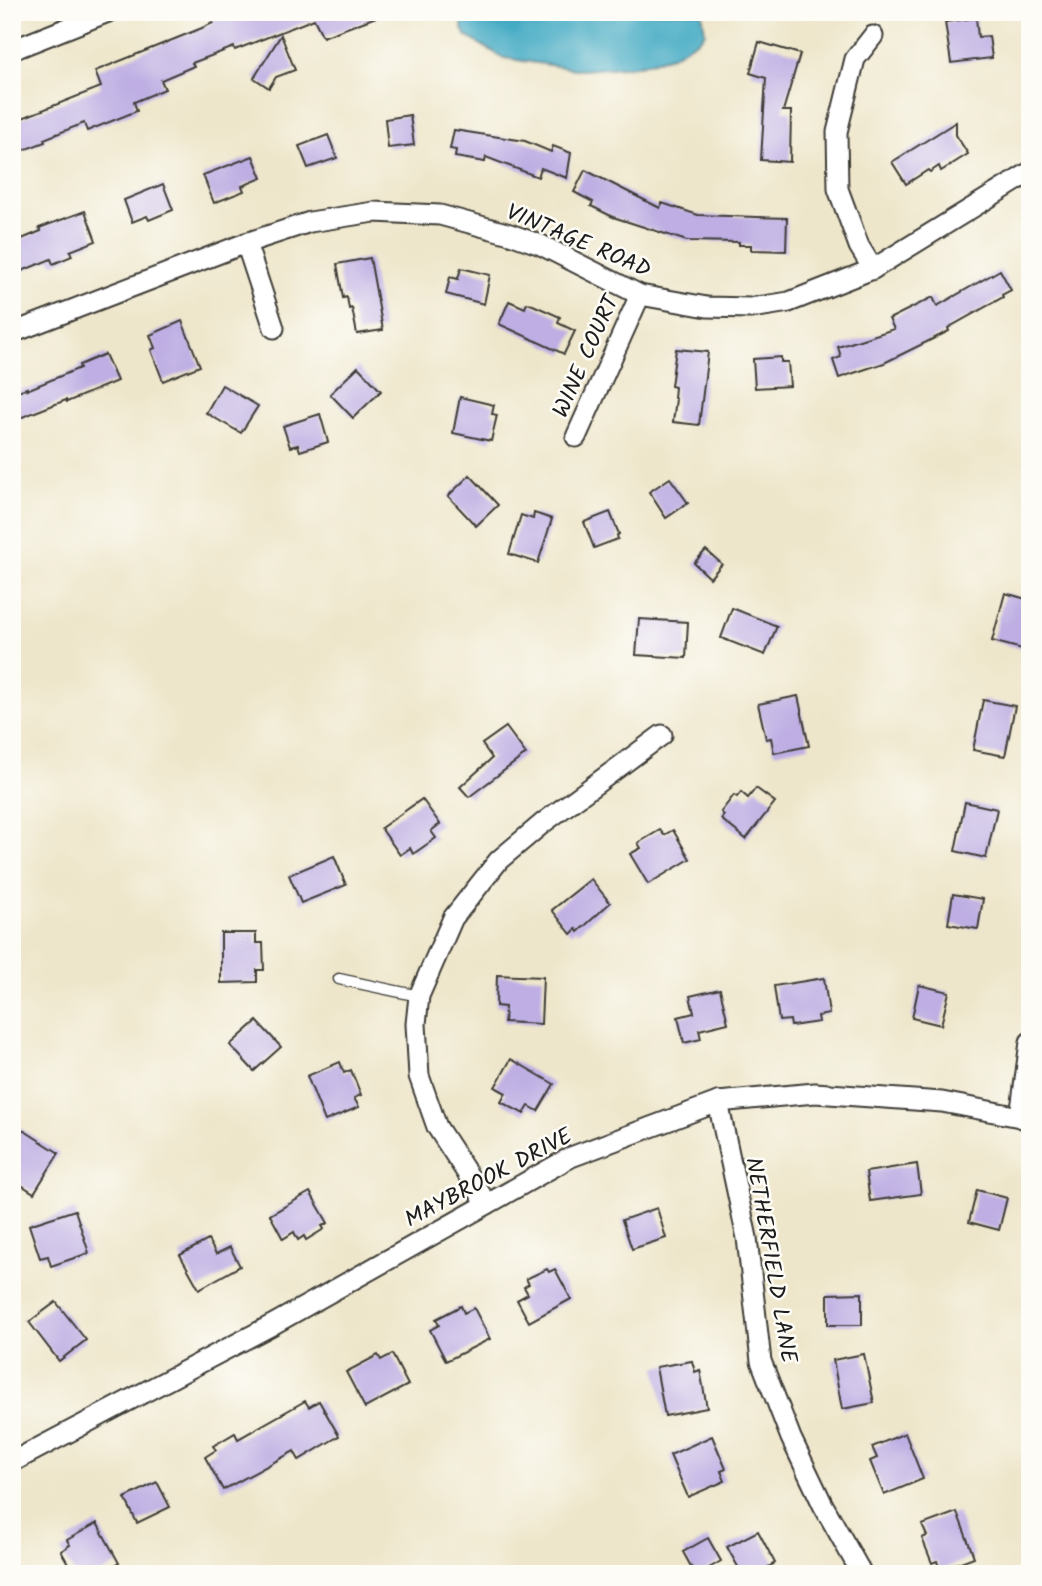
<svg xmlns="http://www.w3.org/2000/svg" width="1042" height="1586" viewBox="0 0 1042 1586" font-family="Kalam,sans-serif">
  <rect width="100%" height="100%" fill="#fdfcf7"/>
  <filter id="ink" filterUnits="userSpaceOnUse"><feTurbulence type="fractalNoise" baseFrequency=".0143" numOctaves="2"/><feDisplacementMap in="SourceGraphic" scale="14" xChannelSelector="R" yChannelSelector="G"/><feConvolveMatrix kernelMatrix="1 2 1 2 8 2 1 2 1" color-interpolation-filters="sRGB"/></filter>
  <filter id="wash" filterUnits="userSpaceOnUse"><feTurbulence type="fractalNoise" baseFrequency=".00686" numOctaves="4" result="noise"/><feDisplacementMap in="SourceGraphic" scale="28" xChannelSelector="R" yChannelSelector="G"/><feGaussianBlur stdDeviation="1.57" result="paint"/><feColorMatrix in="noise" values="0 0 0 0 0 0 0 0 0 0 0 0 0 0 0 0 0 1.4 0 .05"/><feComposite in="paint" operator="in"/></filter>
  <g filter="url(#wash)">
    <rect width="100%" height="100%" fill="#eee6ca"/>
    <polygon fill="#44abc4" stroke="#306470" stroke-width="2" points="472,12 702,12 705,32 701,38 672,56 635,66 582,70 504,58 466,36 462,29 462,19"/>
    <g id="blocks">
      <g fill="#beaee3">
        <polygon points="229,12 384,12 384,14 323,37 314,19 235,50 234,47 192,63 194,66 161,80 165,89 134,102 137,111 87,131 84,123 44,139 45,142 21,151 12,122 101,87 95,71 202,28 213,23 212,19"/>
        <polygon points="976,18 978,37 989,36 992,58 951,63 945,22"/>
        <polygon points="281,35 295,70 276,77 269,88 254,78"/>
        <polygon points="759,42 800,54 783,111 791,111 790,162 761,160 766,78 750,73"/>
        <polygon points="410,115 414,145 388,148 385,119"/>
        <polygon points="956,122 956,135 968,154 941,171 939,166 930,172 928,170 906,184 892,162"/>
        <polygon points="454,130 525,141 551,152 553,146 571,153 567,178 541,168 538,177 486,157 485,162 455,157 456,150 450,149"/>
        <polygon points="328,135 337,158 308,168 299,146"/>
        <polygon points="253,156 262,178 242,186 244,191 214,203 203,175"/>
        <polygon points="585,170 660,208 662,203 698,215 787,218 786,251 751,250 751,245 739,245 739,242 687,241 613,217 591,206 593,202 574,192"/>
        <polygon points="163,184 173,210 149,220 147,216 132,222 124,200"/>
        <polygon points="85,211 96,241 70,251 72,256 53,264 51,259 12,275 12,243 41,231 39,228"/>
        <polygon points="370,258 383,330 357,334 352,308 349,309 347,297 343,298 337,264"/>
        <polygon points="461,268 490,275 484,304 446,294 450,277 458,279"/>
        <polygon points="1000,270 1011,290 1002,295 1003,297 948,328 949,331 884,363 839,378 833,360 841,357 838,347 894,329 889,319 933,297 937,306"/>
        <polygon points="509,301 525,308 527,303 533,305 560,317 558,323 575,331 564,354 499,324"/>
        <polygon points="182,321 200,366 163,381 151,350 155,348 150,335"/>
        <polygon points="676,349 708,352 699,425 673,422 676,399 674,398 675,387 671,386"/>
        <polygon points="105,354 117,381 67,402 66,400 12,421 12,393 27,388 27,390 80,368 79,365"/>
        <polygon points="781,357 781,362 788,362 790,386 755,388 753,359"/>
        <polygon points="358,367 381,391 353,418 330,394"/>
        <polygon points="222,385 258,406 241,433 206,413"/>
        <polygon points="460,397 494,405 492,414 497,415 491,441 453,433"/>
        <polygon points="320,414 328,442 300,451 298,445 290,447 283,426"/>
        <polygon points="470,475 498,505 476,526 448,496"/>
        <polygon points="670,478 688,503 666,518 649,492"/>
        <polygon points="610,512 619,534 617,535 618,539 594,548 584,522"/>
        <polygon points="534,513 552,519 538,563 509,554 521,515 533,519"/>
        <polygon points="706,550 722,564 710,578 694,563"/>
        <polygon points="1005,593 1030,600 1030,651 992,641"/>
        <polygon points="732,608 777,626 765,655 721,638"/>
        <polygon points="639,619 688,622 686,658 636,655"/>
        <polygon points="798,696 809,746 774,753 771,738 766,739 758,704"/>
        <polygon points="983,700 1015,706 1005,756 973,750"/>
        <polygon points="506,727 526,754 469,797 460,787 492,758 482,744"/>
        <polygon points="756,788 775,802 746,839 721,819 724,815 721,812 734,795 737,797 741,792 748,798"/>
        <polygon points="422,799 440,824 431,831 436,838 413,854 410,848 400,855 381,828"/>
        <polygon points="965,802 997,809 986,858 955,851"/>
        <polygon points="660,830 664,835 673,830 690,859 648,884 630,854 641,848 638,843"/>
        <polygon points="334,856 346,885 301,903 289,875"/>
        <polygon points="591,879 610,903 578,932 576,929 571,934 552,910"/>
        <polygon points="953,894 983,899 978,929 948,924"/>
        <polygon points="221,933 256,933 256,943 263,943 264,970 257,970 257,982 221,983"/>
        <polygon points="497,975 543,977 541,1024 504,1022 505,1007 496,1006"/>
        <polygon points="824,978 829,1014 818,1016 819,1022 791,1026 790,1020 779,1021 774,986"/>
        <polygon points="919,985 949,992 941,1025 912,1018"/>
        <polygon points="720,989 728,1023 699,1030 701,1039 684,1043 678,1017 694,1013 690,996"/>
        <polygon points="257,1021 281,1047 254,1071 230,1045"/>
        <polygon points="511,1059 554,1084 538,1111 529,1106 524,1114 501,1102 506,1093 495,1087"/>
        <polygon points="340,1062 344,1073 351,1070 361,1095 354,1098 359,1107 325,1121 307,1076"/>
        <polygon points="20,1128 59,1153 34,1193 12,1179 12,1140"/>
        <polygon points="917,1164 921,1194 870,1201 866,1172"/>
        <polygon points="977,1190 1007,1198 999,1230 969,1222"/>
        <polygon points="310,1192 328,1223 322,1226 324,1229 306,1240 304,1236 298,1240 294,1232 283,1239 270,1215"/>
        <polygon points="657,1208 666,1238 632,1249 622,1220"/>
        <polygon points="75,1210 89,1253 51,1266 48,1256 40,1258 29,1225"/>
        <polygon points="208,1240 216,1254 230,1247 240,1266 199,1289 180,1255"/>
        <polygon points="547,1269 549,1272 555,1269 571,1299 529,1322 517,1300 528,1294 524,1287 529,1284 526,1279"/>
        <polygon points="862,1293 862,1325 828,1325 828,1294"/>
        <polygon points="56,1302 86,1340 59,1361 29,1322"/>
        <polygon points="461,1306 464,1313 474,1308 490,1339 446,1361 430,1330 439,1325 436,1319"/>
        <polygon points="392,1354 408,1385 365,1408 346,1372 378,1355 381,1360"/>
        <polygon points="864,1354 874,1403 842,1409 833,1360"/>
        <polygon points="692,1361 695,1372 700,1370 707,1408 665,1416 656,1367"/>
        <polygon points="305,1401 309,1407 319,1401 339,1436 299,1460 294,1451 223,1490 205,1457 216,1450 213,1446 235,1433 238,1439"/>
        <polygon points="905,1433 923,1479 884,1495 870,1461 877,1458 872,1447"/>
        <polygon points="712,1436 726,1469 721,1471 725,1481 688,1497 670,1455"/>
        <polygon points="157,1482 170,1507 137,1523 125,1498"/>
        <polygon points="957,1512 974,1557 940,1570 937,1561 932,1563 922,1538 927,1536 922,1525"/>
        <polygon points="97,1523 119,1563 100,1574 74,1574 61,1551 70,1545 67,1540"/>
        <polygon points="758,1531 775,1563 756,1574 742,1574 727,1547"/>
        <polygon points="708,1538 721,1561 699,1574 695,1574 683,1552"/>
      </g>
    </g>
  </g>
  <g filter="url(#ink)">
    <use href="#blocks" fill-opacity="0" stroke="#3c3a36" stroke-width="2"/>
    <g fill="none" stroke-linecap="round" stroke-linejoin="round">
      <defs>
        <polyline id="service" points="339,979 419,996"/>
        <g id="minor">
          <polyline points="12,50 108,12"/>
          <polyline points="246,243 274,328"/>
          <polyline points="873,269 859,246 838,189 837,132 855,59 873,36"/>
          <polyline points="12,333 246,243 310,222 374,212 440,215 510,234 541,245 640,295 707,307 751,308 789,302 873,269 1030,172"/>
          <polyline points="576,437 640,295"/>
          <polyline points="718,1102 747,1238 761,1361 791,1438 823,1505 862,1574"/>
          <polyline points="1020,1117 1030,1042"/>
          <polyline points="487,1204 437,1127 419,1076 416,1024 419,996 453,918 499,860 543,823 662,735"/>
          <polyline points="12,1462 272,1325 571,1157 718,1102 815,1093 942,1102 1020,1117 1030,1121"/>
        </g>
      </defs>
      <use href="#service" stroke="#3c3a36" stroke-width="13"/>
      <use href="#minor" stroke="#3c3a36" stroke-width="23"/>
      <use href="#service" stroke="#fff" stroke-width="10"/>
      <use href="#minor" stroke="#fff" stroke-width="19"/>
    </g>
  </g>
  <g text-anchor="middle" stroke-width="5" stroke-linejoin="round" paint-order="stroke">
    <g font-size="23" fill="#1c1c1c" stroke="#fdfcf7">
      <text transform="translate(579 240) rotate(23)" y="8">VINTAGE ROAD</text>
      <text transform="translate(585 356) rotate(-66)" y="8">WINE COURT</text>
      <text transform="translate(488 1177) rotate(-28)" y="8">MAYBROOK DRIVE</text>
      <text transform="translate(772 1260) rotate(80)" y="8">NETHERFIELD LANE</text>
    </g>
  </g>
  <rect width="1042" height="1586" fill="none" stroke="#fdfcf7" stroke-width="42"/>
</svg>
